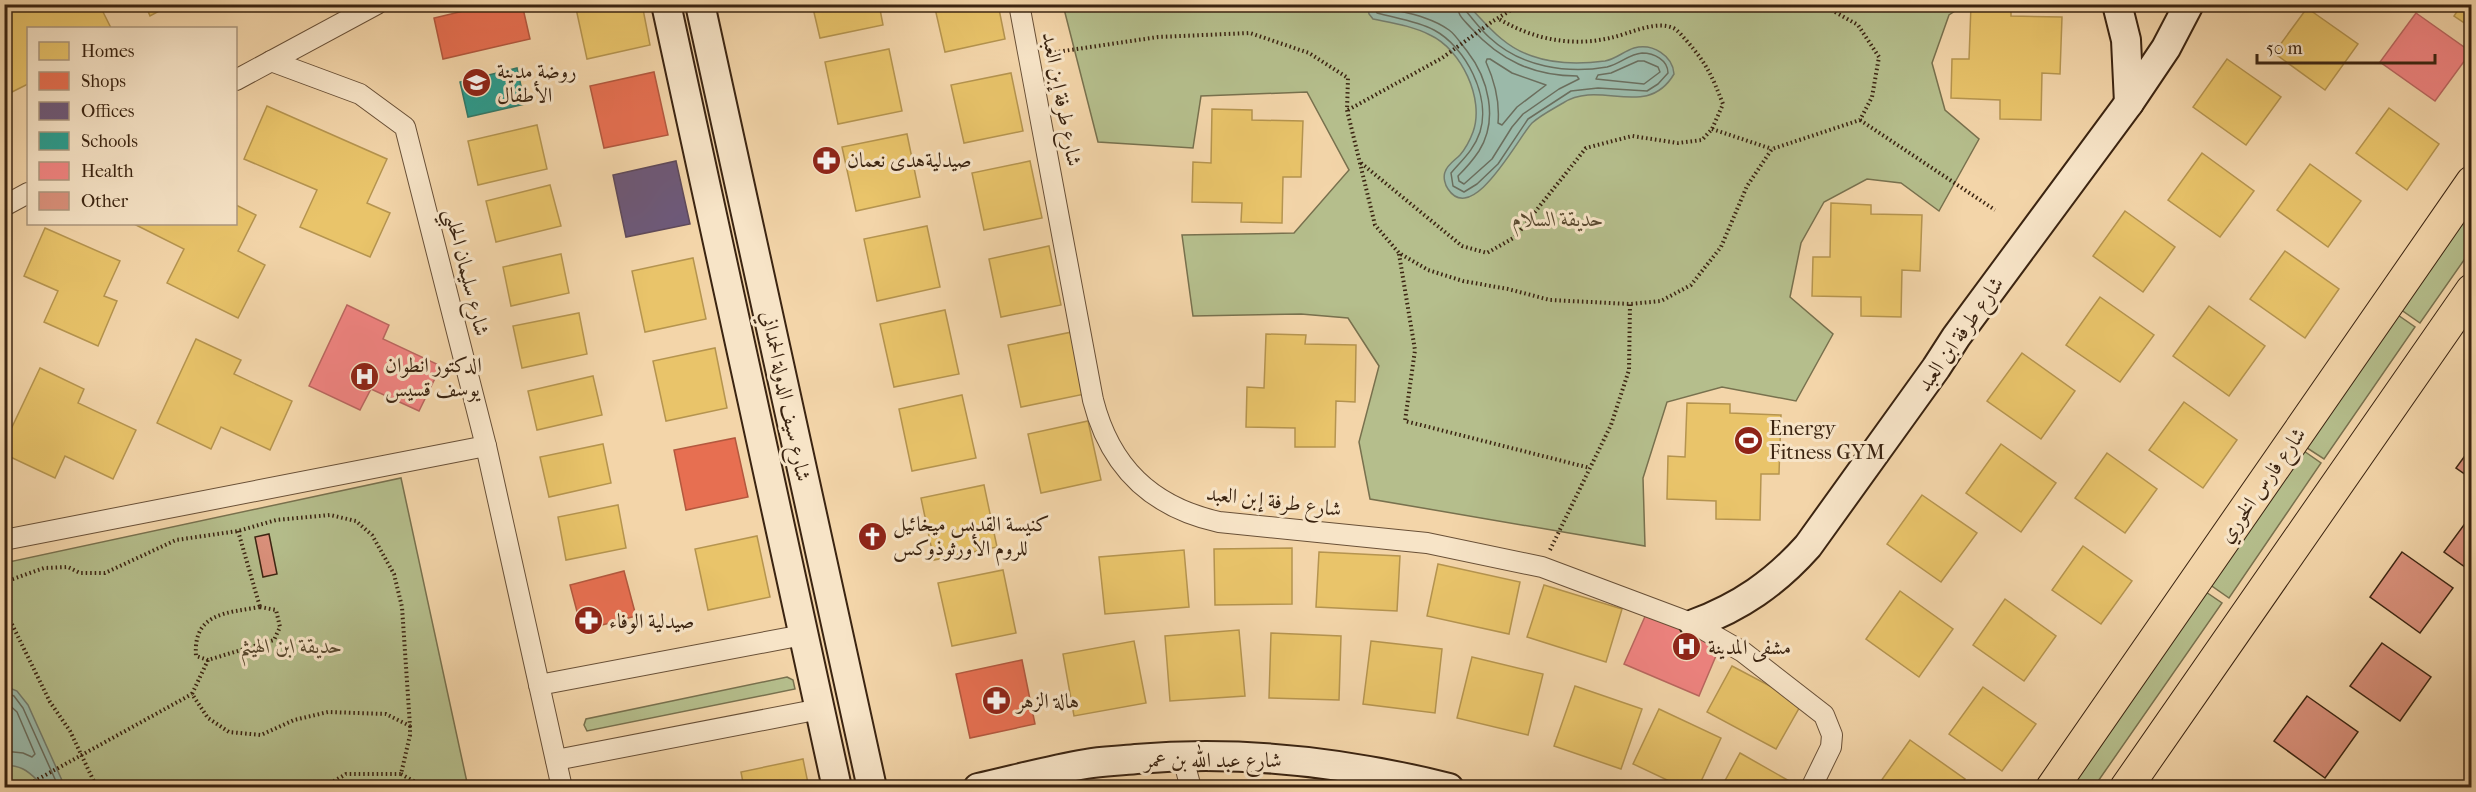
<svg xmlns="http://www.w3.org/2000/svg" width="2476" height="792" viewBox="0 0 2476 792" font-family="'IM FELL French Canon',Amiri,serif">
  <rect width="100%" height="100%" fill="#f3d5a9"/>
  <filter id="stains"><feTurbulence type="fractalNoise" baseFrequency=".00333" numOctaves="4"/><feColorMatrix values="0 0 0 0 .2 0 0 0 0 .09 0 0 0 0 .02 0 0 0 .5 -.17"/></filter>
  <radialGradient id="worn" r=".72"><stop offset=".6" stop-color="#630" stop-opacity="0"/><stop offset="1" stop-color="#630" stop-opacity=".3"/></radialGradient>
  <g fill="#b5be8c" stroke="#78714e" stroke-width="1.5">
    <polygon points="1063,5 1964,5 1949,15 1932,63 1945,110 1979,139 1939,211 1901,183 1867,179 1824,202 1801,243 1790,297 1833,334 1796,401 1722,387 1667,402 1643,478 1645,546 1370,499 1359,442 1379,366 1348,318 1301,314 1193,316 1182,235 1294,233 1349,170 1307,92 1201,96 1193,148 1098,142"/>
    <polygon points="2471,207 2471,250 2420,323 2400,309"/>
    <polygon points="2395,313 2415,327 2324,459 2304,446"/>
    <polygon points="2301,449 2321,463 2229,598 2209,584"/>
    <polygon points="401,478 468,787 5,787 4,563"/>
    <polygon points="2203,590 2222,603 2094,787 2065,788"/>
    <polygon points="787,677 793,680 795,689 587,731 584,725 586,719"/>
  </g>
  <g fill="#9bb9a9" stroke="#757d6c" stroke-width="1.5">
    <path d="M 1367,5 L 1468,5 C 1487,25 1504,47 1532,56 C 1554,64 1582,64 1605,61 C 1616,59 1624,51 1634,48 C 1653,43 1673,56 1674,74 C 1647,120 1600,79 1563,103 C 1553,109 1541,115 1532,123 C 1519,136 1473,227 1448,189 C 1445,185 1443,177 1445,172 C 1447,165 1455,160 1460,155 C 1466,148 1470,140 1473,132 C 1485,99 1461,49 1430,35 C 1413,26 1392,23 1373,19 L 1369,14 Z"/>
    <path d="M 5,686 L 17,691 L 28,705 L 65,787 L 37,787 L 37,780 C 26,769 20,766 5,765 Z"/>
  </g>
  <g fill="#e9c46a" stroke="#b5944f" stroke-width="1.5">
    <polygon points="18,4 99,4 111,28 28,28 28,84 4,96 4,11"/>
    <polygon points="145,4 172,4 150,16"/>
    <polygon points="575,4 642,4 650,45 587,59"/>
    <polygon points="812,4 879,4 883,25 820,38"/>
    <polygon points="934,4 998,4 1005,39 945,52"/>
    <polygon points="2462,4 2472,4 2472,28 2454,16"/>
    <polygon points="1971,5 2011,6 2011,16 2062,17 2060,74 2042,73 2041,120 2000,119 2000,100 1951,98 1952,59 1969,59"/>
    <polygon points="2307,8 2358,44 2325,90 2274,53"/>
    <polygon points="889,49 902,111 838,124 825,62"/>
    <polygon points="2227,59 2281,97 2246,145 2193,107"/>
    <polygon points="1011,73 1023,131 964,143 951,85"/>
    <polygon points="267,106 387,159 367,203 390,213 370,257 300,227 317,190 244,159"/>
    <polygon points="2389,108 2439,144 2407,190 2356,153"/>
    <polygon points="1212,109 1252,110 1252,120 1303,121 1301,177 1283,177 1282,223 1241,222 1242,203 1192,202 1193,162 1211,163"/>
    <polygon points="537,125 547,169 478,185 468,141"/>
    <polygon points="907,134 920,197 856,211 842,147"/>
    <polygon points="2202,153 2254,191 2220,237 2168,200"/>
    <polygon points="1030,161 1042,218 984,230 972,173"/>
    <polygon points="2310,164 2361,201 2328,247 2277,210"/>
    <polygon points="550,185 561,226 496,242 486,201"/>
    <polygon points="1831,203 1871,205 1871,214 1922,215 1920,271 1902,270 1901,317 1861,316 1861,297 1812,296 1813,257 1830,257"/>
    <polygon points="236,205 256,215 238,251 265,265 238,318 167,283 184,249 134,224 236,224"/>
    <polygon points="2125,211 2175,247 2143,292 2093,256"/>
    <polygon points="927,226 940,287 877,301 864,239"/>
    <polygon points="45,228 120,261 104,296 117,301 98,346 44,322 58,291 24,276"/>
    <polygon points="1049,246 1061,305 1001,317 989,259"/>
    <polygon points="2285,251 2339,289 2305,338 2250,299"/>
    <polygon points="561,254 569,293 511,306 503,267"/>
    <polygon points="693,258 706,319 645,332 632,271"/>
    <polygon points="2100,297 2154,335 2120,382 2066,345"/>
    <polygon points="2209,306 2265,346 2229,396 2173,356"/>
    <polygon points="945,310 959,374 894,387 880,324"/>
    <polygon points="579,313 587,354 522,368 513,326"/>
    <polygon points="1072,332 1085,394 1021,407 1008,345"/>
    <polygon points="1266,334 1306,335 1305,344 1356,345 1355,402 1336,401 1335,447 1295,447 1295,428 1246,427 1247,387 1264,388"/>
    <polygon points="196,339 241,360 234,374 292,401 270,450 221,427 211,449 157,423"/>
    <polygon points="715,348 727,408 666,421 653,361"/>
    <polygon points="2022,353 2075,391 2041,439 1987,401"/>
    <polygon points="40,368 84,389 78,403 136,430 113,479 65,456 55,478 4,454 4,444"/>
    <polygon points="593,376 602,415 537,430 528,391"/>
    <polygon points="962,395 976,458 912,471 899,409"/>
    <polygon points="2184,402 2237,440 2203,488 2149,450"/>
    <polygon points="1687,403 1730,404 1730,413 1781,415 1779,474 1761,474 1760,520 1716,519 1716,501 1667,499 1668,456 1685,457"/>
    <polygon points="1088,421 1101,480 1041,493 1028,434"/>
    <polygon points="603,444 611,483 549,497 540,457"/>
    <polygon points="2001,444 2056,483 2021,532 1966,493"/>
    <polygon points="2107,453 2157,489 2125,533 2075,498"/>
    <polygon points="984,485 997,547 934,560 921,498"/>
    <polygon points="1922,495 1977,533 1941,582 1887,544"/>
    <polygon points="618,505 626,548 566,560 558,517"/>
    <polygon points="757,536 770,597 708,610 695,549"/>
    <polygon points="2083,546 2132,581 2101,624 2052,590"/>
    <polygon points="1292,548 1292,604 1215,605 1214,549"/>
    <polygon points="1184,550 1189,607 1105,614 1099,557"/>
    <polygon points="1319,552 1400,556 1397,611 1316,607"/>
    <polygon points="1438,564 1520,582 1509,634 1427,616"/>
    <polygon points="1003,570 1016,633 952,646 938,583"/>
    <polygon points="1544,585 1622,609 1606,662 1527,637"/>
    <polygon points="1900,591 1953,629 1919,677 1866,639"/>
    <polygon points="2005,599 2056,636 2024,681 1973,645"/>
    <polygon points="1239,630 1245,696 1170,701 1165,636"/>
    <polygon points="1271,633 1341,636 1339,700 1269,698"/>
    <polygon points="1134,641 1146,703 1074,716 1063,654"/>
    <polygon points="1371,641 1442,649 1435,713 1363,704"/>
    <polygon points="1472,657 1543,674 1528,735 1457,718"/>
    <polygon points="1732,666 1802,703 1776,749 1707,712"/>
    <polygon points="1575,686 1642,709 1621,769 1554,746"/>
    <polygon points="1983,687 2036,724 2002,771 1949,734"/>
    <polygon points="1659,709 1721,738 1698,788 1684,788 1633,764"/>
    <polygon points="1910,740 1965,779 1959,788 1876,788"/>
    <polygon points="1740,753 1798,786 1798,788 1721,788"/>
    <polygon points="803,759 809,788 744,788 741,772"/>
  </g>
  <g fill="#e76f51" stroke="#b3583e" stroke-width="1.5">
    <polygon points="493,4 522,4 530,39 443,59 434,18"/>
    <polygon points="654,72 668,135 604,148 590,86"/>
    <polygon points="735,438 748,497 686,510 674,450"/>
    <polygon points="624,571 636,616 591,628 580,623 570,585"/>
    <polygon points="1022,660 1035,724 970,738 956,674"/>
  </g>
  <polygon fill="#6d597a" stroke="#5e495a" stroke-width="1.5" points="676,161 690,224 626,237 613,175"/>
  <polygon fill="#2a9d8f" stroke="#2f7969" stroke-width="1.5" points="517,68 525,104 468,117 460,82"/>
  <g fill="#f28482" stroke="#bb6760" stroke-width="1.5">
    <polygon points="2416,13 2471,52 2435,101 2380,62"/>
    <polygon points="347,305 389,325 383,339 441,366 419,411 371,389 360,410 309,386"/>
    <polygon points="1647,612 1721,644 1699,696 1624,664"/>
  </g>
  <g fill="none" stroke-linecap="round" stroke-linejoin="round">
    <g stroke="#6b6e5d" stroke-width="1.5">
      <path d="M 1373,4 L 1377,13 C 1395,18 1417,21 1434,30 C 1466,47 1491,97 1480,132 C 1474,150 1462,160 1451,173 L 1453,186 L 1464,192 L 1477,184 L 1498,164 L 1528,119 L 1571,91 L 1598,88 L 1647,91 L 1658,84 L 1668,73 C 1668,60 1654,53 1642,53 C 1629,54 1620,64 1607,67 C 1567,74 1521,67 1490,38 C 1481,30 1473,19 1465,10 L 1464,4"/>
      <path d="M 1381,4 L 1383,7 C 1405,13 1430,16 1449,30 C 1456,35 1461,44 1467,51 C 1488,78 1499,119 1479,151 C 1473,160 1466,168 1458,176 L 1459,181 L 1464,184 L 1492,159 L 1512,127 L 1523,114 L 1559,89 L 1579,79 L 1577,76 C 1533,76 1500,60 1471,28 C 1464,20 1457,15 1457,4"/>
      <path d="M 1487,59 L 1490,59 L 1512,73 L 1546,85 L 1517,107 L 1502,125 L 1498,123 C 1500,101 1495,82 1486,62 Z"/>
      <polygon points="1638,61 1644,61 1658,67 1660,72 1644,84 1596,79 1598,75 1611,73"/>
      <polyline points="4,692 14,696 23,708 59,788"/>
      <polyline points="4,700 17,712 35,754 32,757 23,753 4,751"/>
    </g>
  </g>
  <g fill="#db917c" stroke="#3b2411" stroke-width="1.5">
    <polygon points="2472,446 2472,479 2456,468"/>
    <polygon points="2472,514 2472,572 2444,552"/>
    <polygon points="269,534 277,574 263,577 255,537"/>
    <polygon points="2402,552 2453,588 2420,633 2370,597"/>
    <polygon points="2382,643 2431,677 2400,721 2350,686"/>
    <polygon points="2307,696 2358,732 2325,778 2274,741"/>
  </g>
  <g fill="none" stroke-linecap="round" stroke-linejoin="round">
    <defs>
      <g id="street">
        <path d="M 1019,4 L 1093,400 C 1110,467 1151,507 1219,522 L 1427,543 L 1542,567 L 1694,624 L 1743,652 L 1824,715 L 1832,735 L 1831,747 L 1811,788"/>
        <polyline points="271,61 360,94 405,127 486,446 562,788"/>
        <polyline points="236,80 377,4"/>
        <polyline points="4,206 28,193"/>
        <polyline points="4,540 486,446"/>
        <polyline points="539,685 803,635"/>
        <polyline points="1182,755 1191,788"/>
        <polyline points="556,760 820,709"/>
      </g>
      <g id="secondary">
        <polyline points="666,4 837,788"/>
        <polyline points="700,4 872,788"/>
        <polyline points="2117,4 2126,40 2129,103"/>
        <path d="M 1694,624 C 1740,607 1775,583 1808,546 L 1936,368 L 1956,337 L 2129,103 L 2166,48 L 2189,4"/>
        <path d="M 978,788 C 1014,780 1050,770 1086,764 C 1102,761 1119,761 1136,759 C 1242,750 1346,762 1449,788"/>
      </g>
      <g id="primary">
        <polyline points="2052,788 2472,182"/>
        <polyline points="2126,788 2472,290"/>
      </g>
    </defs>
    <use href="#street" stroke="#695037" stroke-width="22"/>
    <use href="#secondary" stroke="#3b2411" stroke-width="32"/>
    <use href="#primary" stroke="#3b2411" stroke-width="34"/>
    <g stroke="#3b2411" stroke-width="4" stroke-dasharray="1.5 3" stroke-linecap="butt">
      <polyline points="1050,53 1158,37 1250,33 1309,53 1348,78 1347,110 1375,225 1399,253 1428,270 1463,281 1508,289 1550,300 1630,304 1661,301 1691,285 1721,247 1747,186 1772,149 1860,120 1872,97 1879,57 1858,25 1821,4"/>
      <polyline points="1348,110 1442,58 1493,21 1521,4"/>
      <polyline points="1860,120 1995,210"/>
      <polyline points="1712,129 1772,149"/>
      <path d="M 1361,163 L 1462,246 L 1487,253 L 1515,237 L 1586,148 L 1632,136 L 1678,143 L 1702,140 L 1712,129 L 1723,104 C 1712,76 1707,64 1686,40 C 1682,36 1678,30 1673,28 C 1655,20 1629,34 1610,38 C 1571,47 1533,39 1499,19"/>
      <polyline points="1399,254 1415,350 1405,421 1590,468"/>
      <polyline points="238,531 260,607"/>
      <polyline points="1550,550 1611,425 1629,370 1630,304"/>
      <polyline points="4,582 44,568 68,567 80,573 105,573 176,540 238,531 276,520 330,515 356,521 372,535 394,574 402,607 410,726 386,714 328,712 294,720 261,735 229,732 208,718 192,694 208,660"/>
      <path d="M 260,607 L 276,610 L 280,627 L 274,640 L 208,660 L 196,656 C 193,613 226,613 260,607 Z"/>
      <polyline points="4,608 50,702 70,731 97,788"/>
      <polyline points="401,774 426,788"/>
      <polyline points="22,788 192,694"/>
      <polyline points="322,788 346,774 401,774 410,735 410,726"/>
    </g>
    <use href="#street" stroke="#f7e4c7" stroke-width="20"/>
    <use href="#secondary" stroke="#f7e4c7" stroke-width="28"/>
    <use href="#primary" stroke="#f3d5a9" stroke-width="32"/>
  </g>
  <defs>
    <symbol id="school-disc" viewBox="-11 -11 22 22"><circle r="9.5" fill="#8f2418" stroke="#f7e4c7"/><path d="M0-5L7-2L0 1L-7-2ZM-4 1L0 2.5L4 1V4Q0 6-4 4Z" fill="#fff"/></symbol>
    <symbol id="pharmacy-disc" viewBox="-11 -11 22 22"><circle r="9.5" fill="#8f2418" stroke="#f7e4c7"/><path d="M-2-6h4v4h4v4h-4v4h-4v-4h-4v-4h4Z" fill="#fff"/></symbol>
    <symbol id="hospital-disc" viewBox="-11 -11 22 22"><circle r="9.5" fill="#8f2418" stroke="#f7e4c7"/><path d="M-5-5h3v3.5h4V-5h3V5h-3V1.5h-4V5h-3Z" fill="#fff"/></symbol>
    <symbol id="stadium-disc" viewBox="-11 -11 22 22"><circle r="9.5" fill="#8f2418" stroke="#f7e4c7"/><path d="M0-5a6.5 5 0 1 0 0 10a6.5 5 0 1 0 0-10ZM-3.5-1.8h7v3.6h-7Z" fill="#fff"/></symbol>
    <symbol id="church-disc" viewBox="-11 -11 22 22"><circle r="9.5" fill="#8f2418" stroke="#f7e4c7"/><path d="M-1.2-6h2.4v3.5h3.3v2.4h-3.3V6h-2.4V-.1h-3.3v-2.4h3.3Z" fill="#fff"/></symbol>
  </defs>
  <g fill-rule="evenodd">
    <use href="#school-disc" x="460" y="66" width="33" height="33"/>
    <use href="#pharmacy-disc" x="810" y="144" width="33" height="33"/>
    <use href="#hospital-disc" x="348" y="360" width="33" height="33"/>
    <use href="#stadium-disc" x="1732" y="424" width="33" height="33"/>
    <use href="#church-disc" x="856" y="520" width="33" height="33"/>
    <use href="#pharmacy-disc" x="572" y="604" width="33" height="33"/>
    <use href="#hospital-disc" x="1670" y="630" width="33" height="33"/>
    <use href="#pharmacy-disc" x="980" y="684" width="33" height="33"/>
  </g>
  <g text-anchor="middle" stroke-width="6" stroke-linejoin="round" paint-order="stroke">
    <g font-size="21" fill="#3b2411" stroke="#f7e4c7" text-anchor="start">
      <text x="497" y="78">روضة مدينة<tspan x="497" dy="24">الأطفال</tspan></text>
      <text x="847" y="167">صيدليةهدى نعمان</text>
      <text x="385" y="372">الدكتور انطوان<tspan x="385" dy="24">يوسف قسيس</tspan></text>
      <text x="1769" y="435">Energy<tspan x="1769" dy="24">Fitness GYM</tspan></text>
      <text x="893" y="531">كنيسة القديس ميخائيل<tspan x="893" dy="24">للروم الأورثوذوكس</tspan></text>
      <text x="609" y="628">صيدلية الوفاء</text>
      <text x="1708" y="654">مشفى المدينة</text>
      <text x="1017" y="708">هالة الزهر</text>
    </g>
    <g font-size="21" fill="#3b2411" stroke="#f7e4c7">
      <text transform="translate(1062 99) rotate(79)" y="7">شارع طرفة إبن العبد</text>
      <text transform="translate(467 272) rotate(76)" y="7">شارع سليمان الحلبي</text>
      <text transform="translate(1960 334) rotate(-55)" y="7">شارع طرفة ابن العبد</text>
      <text transform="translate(786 396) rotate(78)" y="7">شارع سيف الدولة الحمداني</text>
      <text transform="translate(2262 485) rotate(-55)" y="7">شارع فارس الخوري</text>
      <text transform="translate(1274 501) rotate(7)" y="7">شارع طرفة إبن العبد</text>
      <text x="1213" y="767">شارع عبد الله بن عمر</text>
    </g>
    <g font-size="21" font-style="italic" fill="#5a4a30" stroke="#f7e4c7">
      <text x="1558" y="226">حديقة السلام</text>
      <text x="291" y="653">حديقة ابن الهيثم</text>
    </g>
  </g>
  <rect width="2476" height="792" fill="none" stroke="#f3d5a9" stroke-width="24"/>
  <rect x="6" y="6" width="2464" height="780" fill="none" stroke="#3b2411" stroke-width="3"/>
  <rect x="12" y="12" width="2452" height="768" fill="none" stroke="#3b2411" stroke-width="1.5"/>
  <rect x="27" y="27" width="210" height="198" fill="#f7e4c7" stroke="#ac977e" stroke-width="1.5"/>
  <rect x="39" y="42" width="30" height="18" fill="#e9c46a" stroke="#ac977e" stroke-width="1.5"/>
  <text x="81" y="57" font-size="18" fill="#3b2411">Homes</text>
  <rect x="39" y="72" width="30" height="18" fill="#e76f51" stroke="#ac977e" stroke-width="1.5"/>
  <text x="81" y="87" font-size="18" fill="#3b2411">Shops</text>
  <rect x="39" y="102" width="30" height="18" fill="#6d597a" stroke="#ac977e" stroke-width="1.5"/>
  <text x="81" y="117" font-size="18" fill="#3b2411">Offices</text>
  <rect x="39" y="132" width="30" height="18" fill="#2a9d8f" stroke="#ac977e" stroke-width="1.5"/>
  <text x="81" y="147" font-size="18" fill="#3b2411">Schools</text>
  <rect x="39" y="162" width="30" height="18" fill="#f28482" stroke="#ac977e" stroke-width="1.5"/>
  <text x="81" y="177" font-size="18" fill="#3b2411">Health</text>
  <rect x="39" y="192" width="30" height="18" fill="#db917c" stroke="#ac977e" stroke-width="1.5"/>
  <text x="81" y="207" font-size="18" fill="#3b2411">Other</text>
  <path d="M2257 54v9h178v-9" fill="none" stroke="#3b2411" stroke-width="3"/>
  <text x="2266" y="54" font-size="18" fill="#3b2411" stroke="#f7e4c7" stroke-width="4.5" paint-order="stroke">50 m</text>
  <rect width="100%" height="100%" filter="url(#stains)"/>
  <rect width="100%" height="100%" fill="url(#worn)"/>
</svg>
